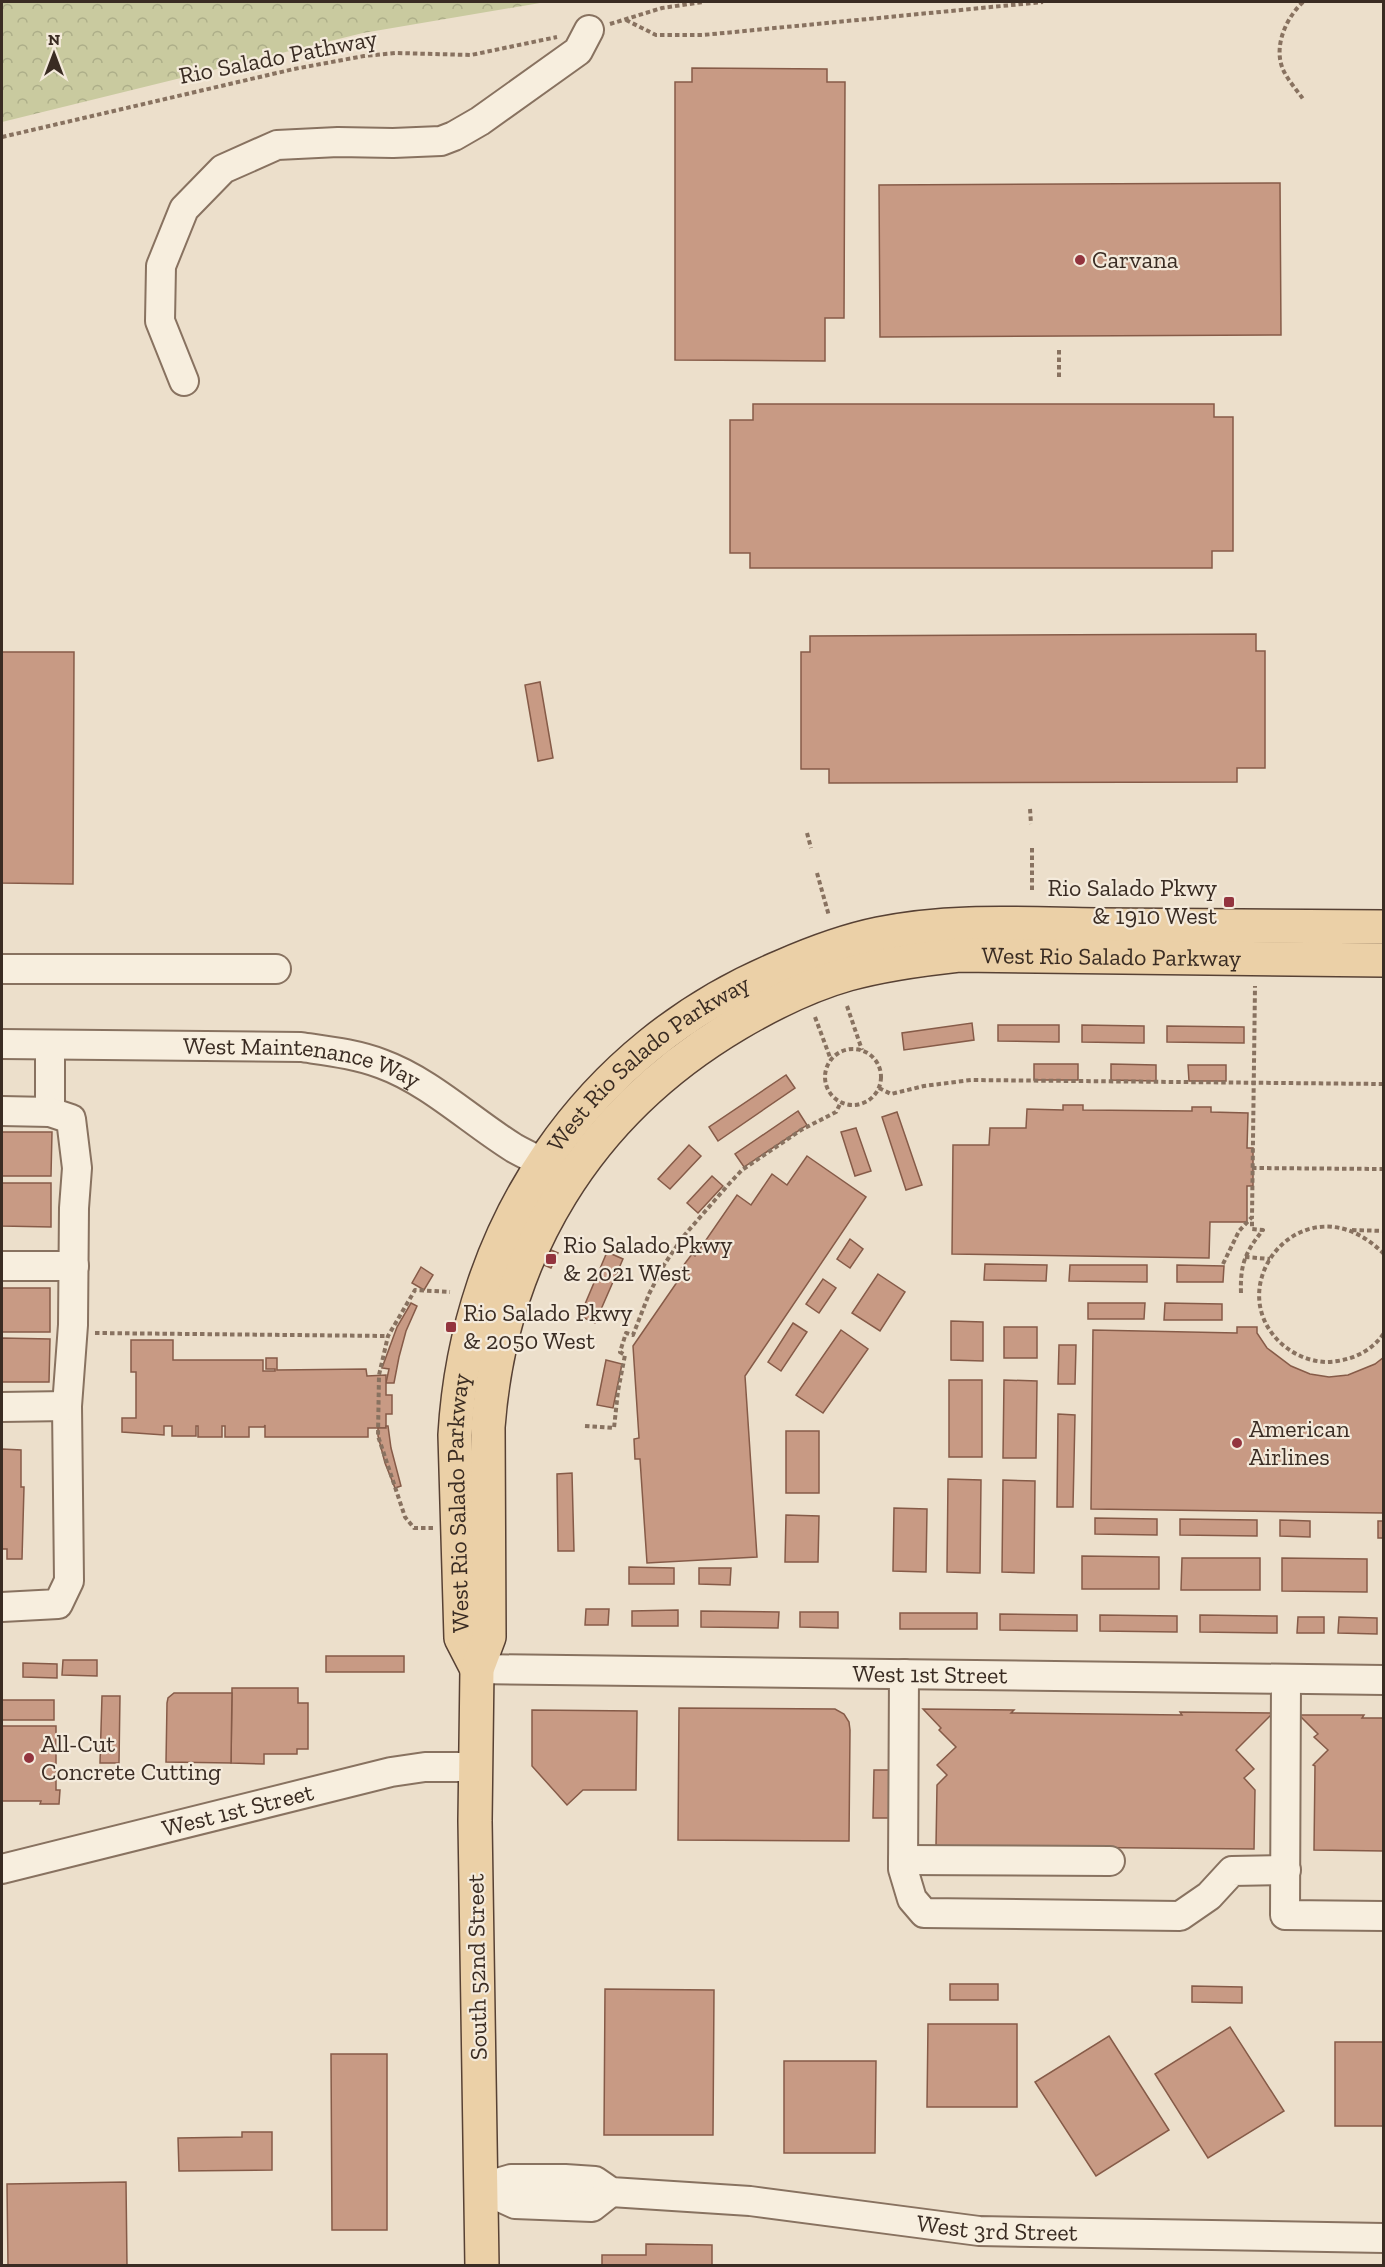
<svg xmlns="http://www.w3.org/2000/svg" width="1385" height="2267" viewBox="0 0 1385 2267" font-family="'Zilla Slab',serif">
  <defs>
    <pattern id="forest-crowns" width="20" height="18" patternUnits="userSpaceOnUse" patternTransform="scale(1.5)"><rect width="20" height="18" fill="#c9ca9f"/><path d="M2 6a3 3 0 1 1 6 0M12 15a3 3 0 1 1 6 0" fill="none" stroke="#adae89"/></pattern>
  </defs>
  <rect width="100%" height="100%" fill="#ecdfcb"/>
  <polygon fill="url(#forest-crowns)" points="2,2 546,2 363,33 2,122"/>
  <g fill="#c89a84" stroke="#865b48" stroke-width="1.5">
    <polygon points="692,68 827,69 827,82 845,82 844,318 825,318 825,361 675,360 675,82 692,82"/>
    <polygon points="1280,183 1281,335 880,337 879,185"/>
    <polygon points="753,404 1214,404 1214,417 1233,417 1233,551 1212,551 1212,568 750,568 750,553 730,553 730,420 753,420"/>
    <polygon points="1256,634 1256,651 1265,651 1265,768 1237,768 1237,782 829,783 829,769 801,769 801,652 810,652 810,636"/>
    <polygon points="2,652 74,652 73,884 2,883"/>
    <polygon points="540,682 553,758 538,761 525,685"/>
    <polygon points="972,1023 974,1040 904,1050 902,1033"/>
    <polygon points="998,1025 1059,1025 1059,1042 998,1041"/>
    <polygon points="1082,1025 1144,1026 1144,1043 1082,1042"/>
    <polygon points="1167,1026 1244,1027 1244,1043 1167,1042"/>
    <rect x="1034" y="1064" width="44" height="16"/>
    <polygon points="1111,1064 1156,1065 1156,1081 1111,1080"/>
    <polygon points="1188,1065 1226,1065 1226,1081 1189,1081"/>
    <polygon points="786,1075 795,1088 718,1141 709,1127"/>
    <polygon points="1063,1105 1083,1105 1083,1110 1192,1111 1192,1107 1211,1107 1211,1112 1248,1113 1247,1148 1253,1148 1253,1186 1247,1186 1247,1222 1210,1222 1209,1258 952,1254 953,1145 989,1145 990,1128 1026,1128 1027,1109 1063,1110"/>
    <polygon points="798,1111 807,1125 744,1167 735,1154"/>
    <polygon points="897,1112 922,1185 906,1190 882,1117"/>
    <polygon points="856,1128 871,1171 855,1176 841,1132"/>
    <polygon points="2,1132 52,1132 51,1176 2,1176"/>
    <polygon points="689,1145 701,1156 670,1189 658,1179"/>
    <polygon points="807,1156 866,1197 745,1376 757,1557 647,1563 640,1459 635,1459 634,1439 639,1438 633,1346 684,1272 680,1270 692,1254 695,1256 737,1195 751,1205 772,1174 787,1185"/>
    <polygon points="712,1176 723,1186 698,1213 687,1203"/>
    <polygon points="2,1183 51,1183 51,1227 2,1226"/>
    <polygon points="850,1239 863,1249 850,1268 837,1259"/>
    <polygon points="551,1250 558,1253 551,1268 544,1265"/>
    <polygon points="607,1252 623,1259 595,1323 580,1316"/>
    <polygon points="985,1264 1047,1265 1046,1281 984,1280"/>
    <polygon points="1070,1265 1147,1265 1147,1282 1069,1281"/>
    <polygon points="1177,1265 1224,1266 1223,1282 1177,1282"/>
    <polygon points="421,1267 433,1275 424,1290 412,1283"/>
    <polygon points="878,1274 905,1292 880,1331 852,1313"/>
    <polygon points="823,1279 836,1288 819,1313 806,1304"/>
    <rect x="2" y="1288" width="48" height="44"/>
    <polygon points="411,1303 417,1306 406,1331 399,1357 394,1383 386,1383 389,1369 382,1368 397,1327"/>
    <polygon points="1088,1303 1145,1303 1144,1319 1088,1319"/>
    <polygon points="1165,1303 1222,1304 1222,1320 1164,1320"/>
    <polygon points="951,1321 983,1322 983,1361 951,1360"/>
    <polygon points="793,1323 807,1332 781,1371 768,1362"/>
    <rect x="1004" y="1327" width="33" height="31"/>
    <polygon points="1237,1327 1257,1327 1257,1333 1267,1348 1291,1366 1310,1374 1329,1377 1348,1375 1375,1364 1384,1357 1384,1513 1091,1509 1093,1330 1237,1333"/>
    <polygon points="841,1330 868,1349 823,1413 796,1395"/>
    <polygon points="2,1338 50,1339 49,1382 2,1382"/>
    <polygon points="131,1340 173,1340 173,1360 263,1360 263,1371 275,1371 275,1369 266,1369 266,1358 277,1358 277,1370 366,1369 367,1376 386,1375 386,1395 392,1395 392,1414 386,1414 386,1428 368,1428 368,1437 265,1437 265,1425 264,1427 249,1427 249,1437 225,1437 225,1426 222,1426 222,1437 198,1437 198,1426 196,1426 196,1436 172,1436 172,1426 164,1426 164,1435 122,1432 122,1418 136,1418 136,1372 131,1372"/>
    <polygon points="1059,1345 1076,1345 1075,1384 1058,1384"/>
    <polygon points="606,1360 622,1364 613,1408 597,1405"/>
    <rect x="949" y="1380" width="33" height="77"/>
    <polygon points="1004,1380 1037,1381 1036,1458 1003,1458"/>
    <polygon points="1058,1414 1075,1415 1073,1507 1057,1507"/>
    <polygon points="386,1426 388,1426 391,1448 401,1486 395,1488 385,1463 378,1436 378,1428 386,1428"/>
    <rect x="786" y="1431" width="33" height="62"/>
    <polygon points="2,1449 21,1450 21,1487 24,1487 22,1559 7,1559 7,1549 2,1549"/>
    <polygon points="572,1473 574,1551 558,1551 557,1474"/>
    <polygon points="948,1479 981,1480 980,1573 947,1572"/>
    <polygon points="1003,1480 1035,1481 1034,1573 1002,1572"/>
    <polygon points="894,1508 927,1509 926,1572 893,1571"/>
    <polygon points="786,1515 819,1516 818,1562 785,1562"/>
    <polygon points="1095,1518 1157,1519 1157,1535 1095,1534"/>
    <polygon points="1180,1519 1257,1520 1257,1536 1180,1535"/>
    <polygon points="1280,1520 1310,1521 1310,1537 1280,1536"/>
    <rect x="1378" y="1521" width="6" height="17"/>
    <polygon points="1082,1556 1159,1557 1159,1589 1082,1589"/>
    <polygon points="1182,1558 1260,1558 1260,1590 1181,1590"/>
    <polygon points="1282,1558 1367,1559 1367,1592 1282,1591"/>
    <polygon points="629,1567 674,1568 674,1584 629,1584"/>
    <polygon points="699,1568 731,1568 730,1585 699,1584"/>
    <polygon points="586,1609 609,1609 608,1625 585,1625"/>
    <polygon points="678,1610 678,1626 632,1626 632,1611"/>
    <polygon points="701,1611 779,1612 778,1628 701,1627"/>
    <polygon points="800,1612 838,1612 838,1628 800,1627"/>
    <rect x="900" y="1613" width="77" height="16"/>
    <polygon points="1000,1614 1077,1615 1077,1631 1000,1630"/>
    <polygon points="1100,1615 1177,1616 1177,1632 1100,1631"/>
    <polygon points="1200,1615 1277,1616 1277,1633 1200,1632"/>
    <polygon points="1298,1617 1324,1617 1324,1633 1297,1633"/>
    <polygon points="1339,1617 1377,1618 1377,1634 1338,1633"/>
    <rect x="326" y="1656" width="78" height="16"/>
    <polygon points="63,1660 97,1660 97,1676 62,1675"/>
    <polygon points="23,1663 57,1664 57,1678 23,1677"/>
    <polygon points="232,1688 298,1688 298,1703 308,1703 308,1749 297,1749 297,1754 264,1754 264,1764 231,1763"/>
    <polygon points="174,1693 232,1693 231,1763 166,1762 167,1703 168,1698"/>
    <polygon points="102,1696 120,1696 119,1763 100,1763"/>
    <rect x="2" y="1700" width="52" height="20"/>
    <polygon points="679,1708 835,1709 844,1714 849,1722 850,1730 849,1841 678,1840"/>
    <polygon points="923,1709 1014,1710 1011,1713 1182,1715 1180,1712 1273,1713 1236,1750 1254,1769 1244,1778 1255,1790 1254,1849 936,1846 937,1785 947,1775 937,1765 956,1747 939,1730 941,1728"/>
    <polygon points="532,1710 637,1711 636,1790 583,1790 567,1805 532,1766"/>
    <polygon points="1299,1715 1364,1715 1362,1718 1384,1718 1384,1851 1314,1850 1315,1766 1313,1765 1328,1750 1314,1737 1318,1734"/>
    <polygon points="2,1726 56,1726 56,1790 60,1790 59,1804 40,1804 41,1801 2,1801"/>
    <polygon points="874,1770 890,1770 889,1818 873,1818"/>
    <rect x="950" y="1984" width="48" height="16"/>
    <polygon points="1192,1986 1242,1987 1242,2003 1192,2002"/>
    <polygon points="605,1989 714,1990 713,2135 604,2135"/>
    <polygon points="928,2024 1017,2024 1017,2107 927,2107"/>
    <polygon points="1230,2027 1284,2111 1208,2158 1155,2074"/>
    <polygon points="1109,2036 1169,2130 1096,2176 1035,2082"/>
    <rect x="1335" y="2042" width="49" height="84"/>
    <polygon points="331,2054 387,2054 387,2230 332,2230"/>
    <polygon points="784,2061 876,2061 875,2153 784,2153"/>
    <polygon points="242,2132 272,2132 272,2170 179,2171 178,2138 242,2137"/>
    <polygon points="126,2182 127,2266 8,2266 7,2184"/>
    <polygon points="646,2244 712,2245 712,2266 602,2266 602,2255 646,2255"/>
  </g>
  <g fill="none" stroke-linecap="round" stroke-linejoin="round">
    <defs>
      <g id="minor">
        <polyline points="184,381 160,321 161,266 184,209 223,169 277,145 338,142 393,143 441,141 454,136 480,121 578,51 589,30"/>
        <polyline points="2,969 276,969"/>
        <path id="s1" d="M 2,1044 L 301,1047 C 328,1051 356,1054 382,1064 C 429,1081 472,1122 514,1148 C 530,1157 547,1164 563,1174"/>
        <polyline points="50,1045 50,1112"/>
        <polyline points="2,1111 50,1112 71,1119 77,1168 74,1208 73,1325 67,1406 69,1581 58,1604 2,1607"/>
        <polyline points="2,1266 74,1266"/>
        <polyline points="2,1407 67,1406"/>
        <path id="s2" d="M 477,1669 L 1384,1680"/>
        <polyline points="904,1674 903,1869 912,1899 924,1913 1180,1916 1209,1896 1232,1871 1286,1870"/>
        <polyline points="1286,1679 1285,1915 1384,1916"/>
        <polyline points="903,1860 1110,1861"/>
        <path id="s3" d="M 2,1869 L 391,1772 L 425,1767 L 476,1767"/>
        <path id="s4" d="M 480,2188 L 511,2179 L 565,2179 L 595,2181 L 611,2192 L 750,2201 L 979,2231 L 1384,2238"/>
        <polyline points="480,2188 515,2204 592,2207 611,2192"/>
      </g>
      <g id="major">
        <path id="s5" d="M 477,1669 L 461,1638 L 455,1435 C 467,1227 587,1047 781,967 C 813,953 845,941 879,934 C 950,919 1025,924 1097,925 C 1193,926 1288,926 1384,927"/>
        <path id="s6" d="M 482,2266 L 475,1821 L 477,1669 L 489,1637 L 488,1427 C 501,1254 587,1113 737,1024 C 771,1004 809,985 848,974 C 884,964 922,959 959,955 L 1384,960"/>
      </g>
    </defs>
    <use href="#minor" stroke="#887260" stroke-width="32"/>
    <use href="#major" stroke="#574134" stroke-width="36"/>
    <g stroke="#887260" stroke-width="4" stroke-dasharray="4.5 3" stroke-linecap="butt">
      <path d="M 1303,2 C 1287,17 1274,44 1282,67 C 1286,78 1296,89 1303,99"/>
      <polyline points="626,20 656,35 703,35 1043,2"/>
      <polyline points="610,24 662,8 703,2"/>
      <polyline points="2,137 294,69 364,56 396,53 471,55 557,37"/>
      <polyline points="1059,350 1059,380"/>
      <polyline points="1030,809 1031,824"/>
      <polyline points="807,833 811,848"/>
      <polyline points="1032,848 1032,892"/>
      <polyline points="817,873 829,916"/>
      <polyline points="847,1006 862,1050"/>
      <polyline points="815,1017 831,1060"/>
      <circle cx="853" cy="1077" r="28"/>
      <polyline points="879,1088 891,1094 924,1086 971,1080 1384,1084"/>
      <polyline points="1252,1168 1384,1169"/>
      <polyline points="1352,1230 1384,1231"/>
      <path d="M 1384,1254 C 1306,1175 1215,1286 1283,1345 C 1295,1355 1309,1361 1325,1362 C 1347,1362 1371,1353 1384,1333"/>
      <polyline points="1245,1257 1270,1259"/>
      <polyline points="1223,1264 1239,1231 1252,1217 1255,986"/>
      <path d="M 1241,1293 C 1240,1265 1245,1252 1263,1230 L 1252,1229 L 1252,1218"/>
      <polyline points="95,1333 388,1336"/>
      <polyline points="585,1426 614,1428 618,1391 625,1355 620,1352 626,1333 633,1335 649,1294 664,1265 682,1238 728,1185 742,1170 801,1130 836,1112 841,1102"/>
      <polyline points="433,1528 414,1528 405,1517 378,1436 379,1375 388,1336 415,1290 450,1292"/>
    </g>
    <use href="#minor" stroke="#f7eede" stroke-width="28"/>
    <use href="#major" stroke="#ebd0a7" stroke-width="33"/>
  </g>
  <g fill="#93343e" stroke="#f4eadb" stroke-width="2">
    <circle cx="1080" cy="260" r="6"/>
    <rect x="1223" y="896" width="12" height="12" rx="3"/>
    <rect x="545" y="1253" width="12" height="12" rx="3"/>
    <rect x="445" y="1321" width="12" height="12" rx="3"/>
    <circle cx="1237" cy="1443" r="6"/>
    <circle cx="29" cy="1758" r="6"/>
  </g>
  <g text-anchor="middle" stroke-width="4.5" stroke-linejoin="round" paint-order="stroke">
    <g font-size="24" fill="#3a2c23" stroke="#f4eadb">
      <text transform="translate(278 57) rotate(-11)" y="8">Rio Salado Pathway</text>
      <text dy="8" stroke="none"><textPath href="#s6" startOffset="1722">West Rio Salado Parkway</textPath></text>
      <text dy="8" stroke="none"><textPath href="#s1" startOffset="302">West Maintenance Way</textPath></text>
      <text dy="8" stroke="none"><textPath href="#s5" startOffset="674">West Rio Salado Parkway</textPath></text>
      <text dy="8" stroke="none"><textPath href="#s5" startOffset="170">West Rio Salado Parkway</textPath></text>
      <text dy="8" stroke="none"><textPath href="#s2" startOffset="453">West 1st Street</textPath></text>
      <text dy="8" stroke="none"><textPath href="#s3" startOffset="243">West 1st Street</textPath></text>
      <text transform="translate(477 1967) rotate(-91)" y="8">South 52nd Street</text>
      <text dy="8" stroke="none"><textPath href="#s4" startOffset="524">West 3rd Street</textPath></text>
    </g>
    <g font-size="24" fill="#3a2c23" stroke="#f4eadb" text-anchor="start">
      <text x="1092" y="268">Carvana</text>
      <text x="1217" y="896" text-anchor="end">Rio Salado Pkwy<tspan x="1217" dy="28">&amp; 1910 West</tspan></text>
      <text x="563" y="1253">Rio Salado Pkwy<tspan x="563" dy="28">&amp; 2021 West</tspan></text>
      <text x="463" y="1321">Rio Salado Pkwy<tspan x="463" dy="28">&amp; 2050 West</tspan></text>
      <text x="1249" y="1437">American<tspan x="1249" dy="28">Airlines</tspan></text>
      <text x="41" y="1752">All-Cut<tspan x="41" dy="28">Concrete Cutting</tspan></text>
    </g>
  </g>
  <rect width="1385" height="2267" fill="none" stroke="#3a2c23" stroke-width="6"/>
  <g transform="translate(54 54)" stroke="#f4eadb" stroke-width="4.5" paint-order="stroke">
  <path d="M0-4.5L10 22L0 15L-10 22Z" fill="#3a2c23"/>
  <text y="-9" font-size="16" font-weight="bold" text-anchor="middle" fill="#3a2c23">N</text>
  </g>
</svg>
